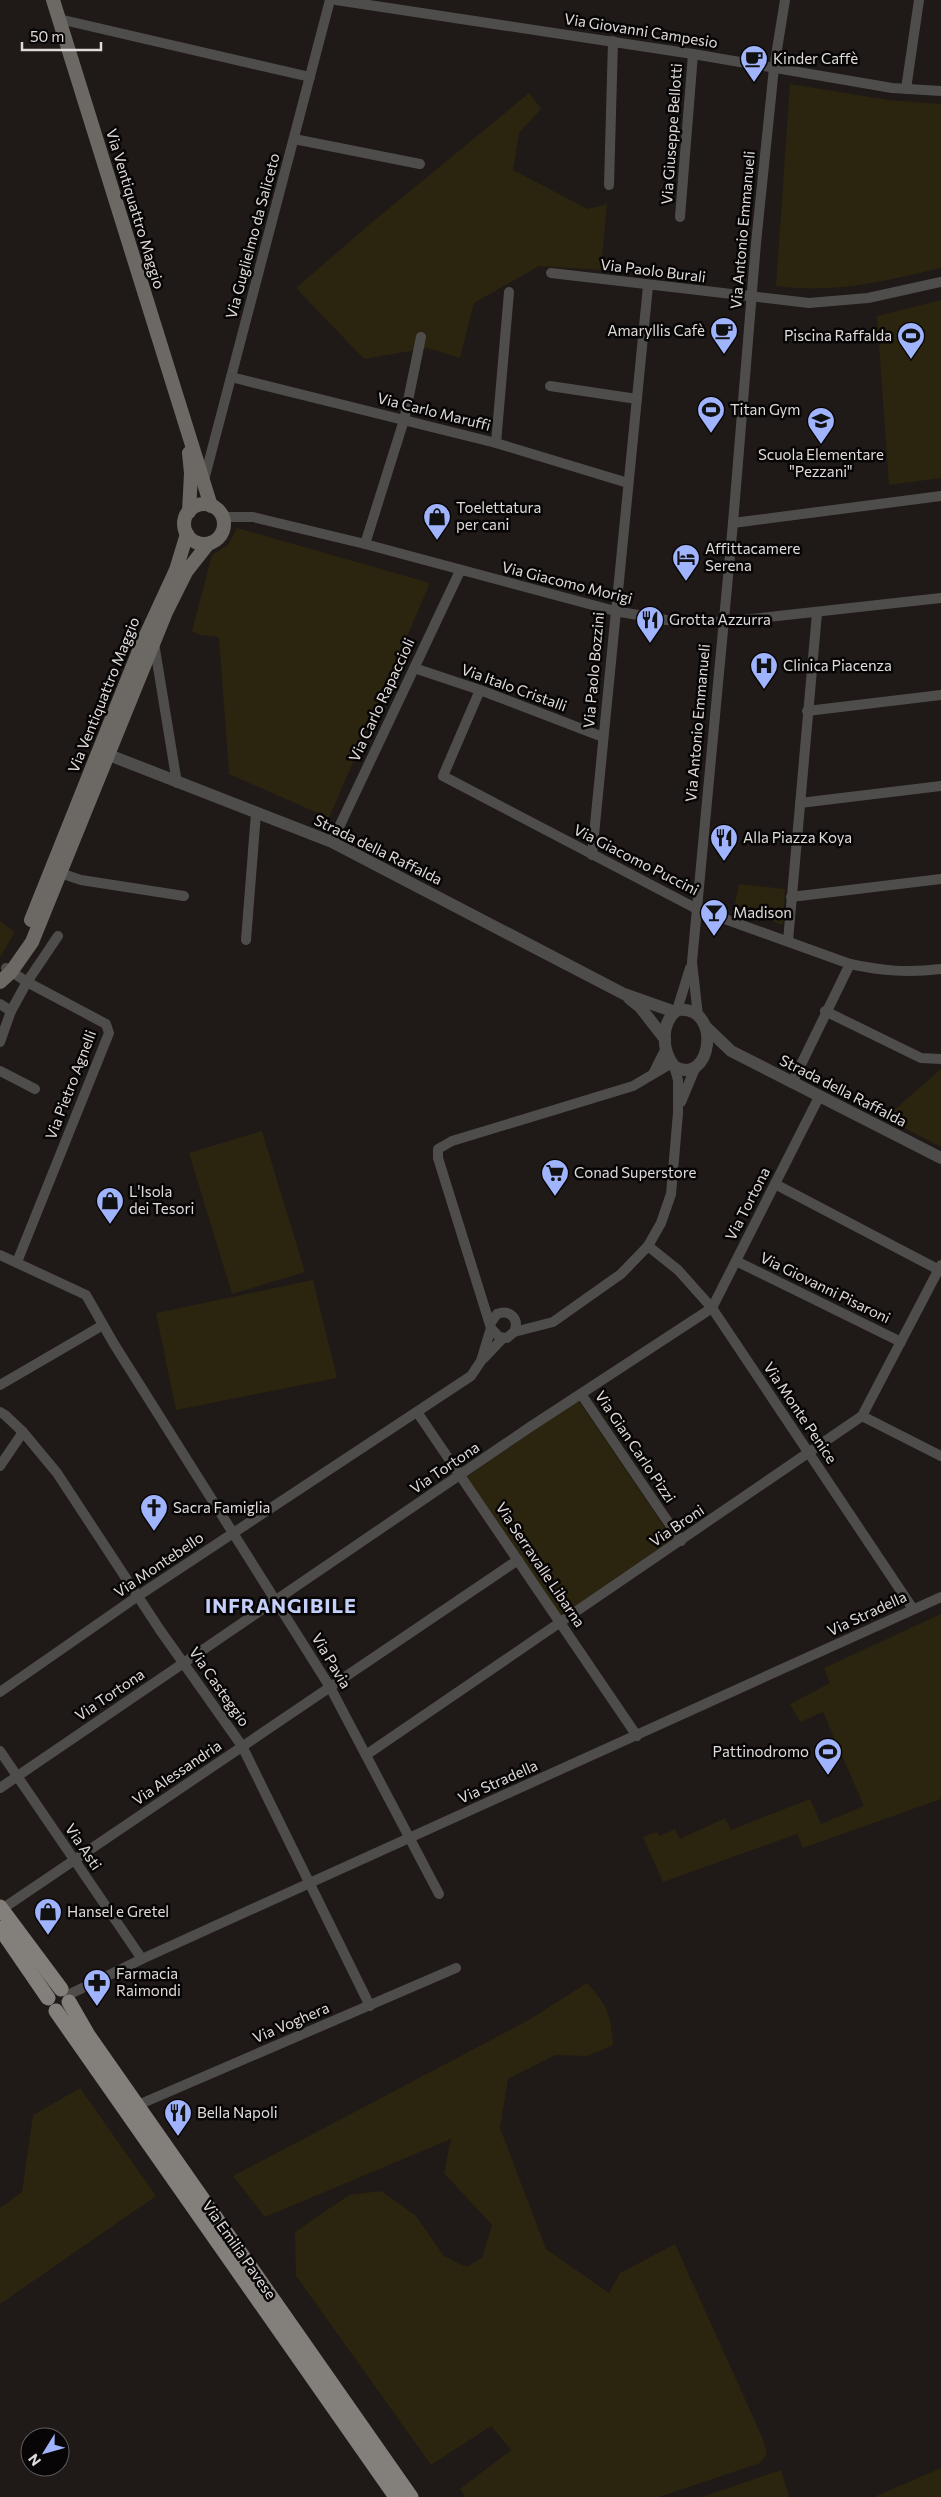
<svg xmlns="http://www.w3.org/2000/svg" width="941" height="2497" viewBox="0 0 941 2497" font-family="Commissioner,sans-serif">
  <rect width="100%" height="100%" fill="#1f1917"/>
  <g fill="#2b250f">
    <path d="M 790,84 L 888,100 L 941,104 L 941,268 C 885,281 834,294 776,286 Z"/>
    <polygon points="529,93 541,109 519,133 513,170 588,209 607,204 601,270 539,266 474,303 460,358 428,348 364,359 296,288 370,224"/>
    <polygon points="941,300 941,478 889,485 877,316"/>
    <polygon points="237,528 430,583 329,818 229,774 219,637 200,635 192,631 212,555 228,545"/>
    <polygon points="739,884 785,889 783,925 734,908"/>
    <polygon points="0,921 15,932 0,957"/>
    <polygon points="941,1069 941,1147 885,1118"/>
    <polygon points="262,1131 305,1272 232,1294 189,1153"/>
    <polygon points="313,1280 337,1378 176,1410 156,1313"/>
    <polygon points="578,1400 674,1541 561,1617 466,1477"/>
    <polygon points="941,1614 941,1799 803,1848 797,1834 663,1882 643,1837 656,1832 660,1836 675,1829 680,1839 725,1818 731,1830 810,1799 821,1824 864,1806 823,1712 800,1722 790,1704 830,1683 824,1668"/>
    <path d="M 587,1983 C 609,2008 610,2012 613,2045 L 588,2056 L 555,2055 L 508,2079 L 500,2128 L 546,2249 L 609,2293 L 620,2273 L 675,2244 L 763,2439 L 767,2454 L 760,2463 L 659,2497 L 465,2497 L 460,2489 L 511,2450 L 491,2426 L 431,2465 L 296,2276 L 295,2232 L 349,2195 L 381,2191 L 415,2215 L 444,2256 L 466,2267 L 482,2258 L 492,2225 L 444,2173 L 451,2139 L 265,2217 L 233,2176 L 527,2021 Z"/>
    <polygon points="80,2088 156,2196 0,2304 0,2208 22,2192 33,2115"/>
    <polygon points="941,2468 941,2497 874,2497"/>
    <polygon points="781,2470 789,2497 702,2497"/>
  </g>
  <g fill="none" stroke-linecap="round" stroke-linejoin="round">
    <g stroke="#4f4d4b" stroke-width="10">
      <polyline points="336,0 693,54 892,88 941,91"/>
      <polyline points="59,19 310,77"/>
      <polyline points="906,89 919,0"/>
      <polyline points="294,139 420,164"/>
      <polyline points="609,185 613,41"/>
      <polyline points="680,217 693,54"/>
      <polyline points="551,273 809,303 868,298 941,282"/>
      <polyline points="231,377 496,443 628,483"/>
      <polyline points="550,386 637,399"/>
      <polyline points="496,443 509,292"/>
      <polyline points="204,480 330,0"/>
      <polyline points="222,517 253,517 365,544 615,611 666,620 723,622 941,598"/>
      <polyline points="733,523 941,496"/>
      <polyline points="365,544 404,420 421,337"/>
      <polyline points="154,643 177,783"/>
      <polyline points="414,668 480,690 603,737"/>
      <path d="M 480,690 L 443,776 L 697,909 L 850,964 C 883,971 908,973 941,969"/>
      <polyline points="807,711 941,695"/>
      <polyline points="800,803 941,786"/>
      <polyline points="332,842 460,571"/>
      <polyline points="592,855 648,286"/>
      <polyline points="54,871 81,880 184,896"/>
      <polyline points="791,897 941,879"/>
      <polyline points="246,940 256,813"/>
      <polyline points="788,941 817,613"/>
      <polyline points="6,968 27,982 106,1024 109,1033 17,1262"/>
      <polyline points="0,1004 11,1011"/>
      <polyline points="677,1010 690,968"/>
      <polyline points="825,1011 921,1058 941,1059"/>
      <polyline points="698,1016 692,962 733,523 756,243 774,68 785,0"/>
      <polyline points="0,1042 11,1011 27,982 58,936"/>
      <polyline points="0,1071 35,1089"/>
      <polyline points="653,1074 666,1048"/>
      <polyline points="792,1083 850,964"/>
      <polyline points="681,1102 696,1066"/>
      <polyline points="775,1184 941,1271"/>
      <polyline points="648,1246 678,1270 712,1308 913,1609"/>
      <polyline points="0,1255 86,1295 114,1344 330,1687 439,1894"/>
      <polyline points="736,1261 901,1342"/>
      <path d="M 490,1324 L 497,1314 C 510,1309 520,1319 514,1332 L 507,1338 L 499,1337 L 491,1328 L 438,1158 L 438,1149 L 452,1141 L 633,1086 L 672,1063"/>
      <polyline points="514,1332 553,1322 621,1274 648,1246 661,1223 671,1194 678,1113 678,1080 674,1066"/>
      <polyline points="484,1358 503,1338"/>
      <polyline points="0,1385 103,1325"/>
      <polyline points="581,1394 681,1541"/>
      <polyline points="0,1412 5,1415 23,1432 57,1473 160,1630 242,1746 370,2006"/>
      <polyline points="417,1412 637,1736"/>
      <polyline points="862,1416 941,1456"/>
      <polyline points="0,1466 23,1432"/>
      <polyline points="0,1692 138,1596 471,1376 481,1361 491,1328"/>
      <polyline points="0,1751 142,1959"/>
      <polyline points="366,1755 862,1416 941,1265"/>
      <polyline points="0,1788 530,1427 712,1308 819,1097"/>
      <polyline points="2,1909 518,1560"/>
      <polyline points="68,1995 142,1959 941,1597"/>
      <polyline points="138,2105 456,1968"/>
    </g>
    <g stroke="#4f4d4b" stroke-width="12">
      <polyline points="109,755 332,842 624,994 675,1012"/>
      <polyline points="629,998 640,1007 665,1039"/>
      <path d="M 677,1010 C 724,1004 711,1089 674,1066 C 662,1050 660,1024 677,1010 Z"/>
      <polyline points="705,1026 731,1051 941,1158"/>
    </g>
    <g stroke="#6c6965" stroke-width="14">
      <polyline points="53,0 211,506"/>
      <circle cx="204" cy="524" r="20"/>
      <polyline points="189,512 191,473 189,453"/>
      <polyline points="31,920 140,648 176,570 187,534"/>
      <polyline points="0,982 11,972 32,942 166,612 186,572 208,544"/>
    </g>
    <g stroke="#837f7a" stroke-width="15">
      <polyline points="0,1907 61,1989"/>
      <polyline points="0,1928 48,1998"/>
      <polyline points="69,2002 88,2035 411,2497"/>
      <polyline points="56,2011 396,2497"/>
    </g>
  </g>
  <defs>
    <symbol id="cafe-pin" viewBox="-11 -11 22 30"><path d="M0 17L-7.5 6A9.5 9.5 0 1 1 7.5 6Z" fill="#a0b3fd" stroke="#070505"/><path d="M-5.5-4.5H6V0H3Q3 3.5 0 3.5H-2.5Q-5.5 3.5-5.5 0ZM3-3.2v2h1.7v-2ZM-6 4.5H4V6H-6Z" fill="#111"/></symbol>
    <symbol id="stadium-pin" viewBox="-11 -11 22 30"><path d="M0 17L-7.5 6A9.5 9.5 0 1 1 7.5 6Z" fill="#a0b3fd" stroke="#070505"/><path d="M0-5a6.5 5 0 1 0 0 10a6.5 5 0 1 0 0-10ZM-3.5-1.8h7v3.6h-7Z" fill="#111"/></symbol>
    <symbol id="school-pin" viewBox="-11 -11 22 30"><path d="M0 17L-7.5 6A9.5 9.5 0 1 1 7.5 6Z" fill="#a0b3fd" stroke="#070505"/><path d="M0-5L7-2L0 1L-7-2ZM-4 1L0 2.5L4 1V4Q0 6-4 4Z" fill="#111"/></symbol>
    <symbol id="shop-pin" viewBox="-11 -11 22 30"><path d="M0 17L-7.5 6A9.5 9.5 0 1 1 7.5 6Z" fill="#a0b3fd" stroke="#070505"/><path d="M-5-2.5h2.3a2.7 3.5 0 0 1 5.4 0H5L5.5 6h-11ZM-1.5-2.5h3a1.5 2.3 0 0 0-3 0Z" fill="#111"/></symbol>
    <symbol id="hotel-pin" viewBox="-11 -11 22 30"><path d="M0 17L-7.5 6A9.5 9.5 0 1 1 7.5 6Z" fill="#a0b3fd" stroke="#070505"/><path d="M-6-4.5h1.5V1H6V5H4.5V3h-9V5H-6ZM-4 0a1.8 1.8 0 1 1 3.6 0ZM.5 0V-2.5h3Q6-2.5 6 0Z" fill="#111"/></symbol>
    <symbol id="restaurant-pin" viewBox="-11 -11 22 30"><path d="M0 17L-7.5 6A9.5 9.5 0 1 1 7.5 6Z" fill="#a0b3fd" stroke="#070505"/><path d="M-5-6h1v4h1v-4h1v4h1v-4h1v5L-1.5 .5V6h-2V.5L-5-1ZM5-6V6H3V1.5H1.5Q1.5-4 5-6Z" fill="#111"/></symbol>
    <symbol id="hospital-pin" viewBox="-11 -11 22 30"><path d="M0 17L-7.5 6A9.5 9.5 0 1 1 7.5 6Z" fill="#a0b3fd" stroke="#070505"/><path d="M-5-5h3v3.5h4V-5h3V5h-3V1.5h-4V5h-3Z" fill="#111"/></symbol>
    <symbol id="bar-pin" viewBox="-11 -11 22 30"><path d="M0 17L-7.5 6A9.5 9.5 0 1 1 7.5 6Z" fill="#a0b3fd" stroke="#070505"/><path d="M-6-5H6L.8 .8V4.5H3.5V6h-7V4.5H-.8V.8Z" fill="#111"/></symbol>
    <symbol id="supermarket-pin" viewBox="-11 -11 22 30"><path d="M0 17L-7.5 6A9.5 9.5 0 1 1 7.5 6Z" fill="#a0b3fd" stroke="#070505"/><path d="M-6-5.5h2.5l.6 2H6L4.5 2H-2.5L-4.4-4H-6ZM-1.5 3.2a1.3 1.3 0 1 0 .1 0ZM3 3.2a1.3 1.3 0 1 0 .1 0Z" fill="#111"/></symbol>
    <symbol id="church-pin" viewBox="-11 -11 22 30"><path d="M0 17L-7.5 6A9.5 9.5 0 1 1 7.5 6Z" fill="#a0b3fd" stroke="#070505"/><path d="M-1.2-6h2.4v3.5h3.3v2.4h-3.3V6h-2.4V-.1h-3.3v-2.4h3.3Z" fill="#111"/></symbol>
    <symbol id="pharmacy-pin" viewBox="-11 -11 22 30"><path d="M0 17L-7.5 6A9.5 9.5 0 1 1 7.5 6Z" fill="#a0b3fd" stroke="#070505"/><path d="M-2-6h4v4h4v4h-4v4h-4v-4h-4v-4h4Z" fill="#111"/></symbol>
  </defs>
  <g fill-rule="evenodd">
    <use href="#cafe-pin" x="738" y="43" width="32" height="43"/>
    <use href="#cafe-pin" x="708" y="315" width="32" height="43"/>
    <use href="#stadium-pin" x="895" y="320" width="32" height="43"/>
    <use href="#stadium-pin" x="695" y="394" width="32" height="43"/>
    <use href="#school-pin" x="805" y="405" width="32" height="43"/>
    <use href="#shop-pin" x="421" y="501" width="32" height="43"/>
    <use href="#hotel-pin" x="670" y="542" width="32" height="43"/>
    <use href="#restaurant-pin" x="634" y="604" width="32" height="43"/>
    <use href="#hospital-pin" x="748" y="650" width="32" height="43"/>
    <use href="#restaurant-pin" x="708" y="822" width="32" height="43"/>
    <use href="#bar-pin" x="698" y="897" width="32" height="43"/>
    <use href="#supermarket-pin" x="539" y="1157" width="32" height="43"/>
    <use href="#shop-pin" x="94" y="1185" width="32" height="43"/>
    <use href="#church-pin" x="138" y="1492" width="32" height="43"/>
    <use href="#stadium-pin" x="812" y="1736" width="32" height="43"/>
    <use href="#shop-pin" x="32" y="1896" width="32" height="43"/>
    <use href="#pharmacy-pin" x="81" y="1967" width="32" height="43"/>
    <use href="#restaurant-pin" x="162" y="2097" width="32" height="43"/>
  </g>
  <g text-anchor="middle" stroke-width="5" stroke-linejoin="round" paint-order="stroke">
    <g font-size="15" fill="#e0dbda" stroke="#070505">
      <text transform="translate(641 31) rotate(9)" y="5">Via Giovanni Campesio</text>
      <text transform="translate(672 134) rotate(-86)" y="5">Via Giuseppe Bellotti</text>
      <text transform="translate(135 209) rotate(73)" y="5">Via Ventiquattro Maggio</text>
      <text transform="translate(743 230) rotate(-85)" y="5">Via Antonio Emmanueli</text>
      <text transform="translate(253 236) rotate(-75)" y="5">Via Guglielmo da Saliceto</text>
      <text transform="translate(653 271) rotate(7)" y="5">Via Paolo Burali</text>
      <text transform="translate(434 412) rotate(14)" y="5">Via Carlo Maruffi</text>
      <text transform="translate(567 583) rotate(14)" y="5">Via Giacomo Morigi</text>
      <text transform="translate(594 670) rotate(-85)" y="5">Via Paolo Bozzini</text>
      <text transform="translate(514 688) rotate(20)" y="5">Via Italo Cristalli</text>
      <text transform="translate(104 695) rotate(-68)" y="5">Via Ventiquattro Maggio</text>
      <text transform="translate(382 700) rotate(-65)" y="5">Via Carlo Rapaccioli</text>
      <text transform="translate(698 723) rotate(-85)" y="5">Via Antonio Emmanueli</text>
      <text transform="translate(378 850) rotate(26)" y="5">Strada della Raffalda</text>
      <text transform="translate(636 860) rotate(27)" y="5">Via Giacomo Puccini</text>
      <text transform="translate(71 1085) rotate(-69)" y="5">Via Pietro Agnelli</text>
      <text transform="translate(843 1091) rotate(27)" y="5">Strada della Raffalda</text>
      <text transform="translate(748 1204) rotate(-63)" y="5">Via Tortona</text>
      <text transform="translate(825 1288) rotate(26)" y="5">Via Giovanni Pisaroni</text>
      <text transform="translate(800 1413) rotate(56)" y="5">Via Monte Penice</text>
      <text transform="translate(635 1447) rotate(56)" y="5">Via Gian Carlo Pizzi</text>
      <text transform="translate(445 1468) rotate(-34)" y="5">Via Tortona</text>
      <text transform="translate(677 1526) rotate(-34)" y="5">Via Broni</text>
      <text transform="translate(159 1565) rotate(-34)" y="5">Via Montebello</text>
      <text transform="translate(540 1565) rotate(56)" y="5">Via Serravalle Libarna</text>
      <text transform="translate(867 1614) rotate(-25)" y="5">Via Stradella</text>
      <text transform="translate(331 1661) rotate(59)" y="5">Via Pavia</text>
      <text transform="translate(219 1687) rotate(55)" y="5">Via Casteggio</text>
      <text transform="translate(110 1695) rotate(-34)" y="5">Via Tortona</text>
      <text transform="translate(177 1773) rotate(-34)" y="5">Via Alessandria</text>
      <text transform="translate(498 1782) rotate(-24)" y="5">Via Stradella</text>
      <text transform="translate(83 1847) rotate(56)" y="5">Via Asti</text>
      <text transform="translate(291 2023) rotate(-23)" y="5">Via Voghera</text>
      <text transform="translate(239 2250) rotate(55)" y="5">Via Emilia Pavese</text>
    </g>
    <g font-size="15" fill="#e0dbda" stroke="#070505" text-anchor="start">
      <text x="773" y="64">Kinder Caffè</text>
      <text x="705" y="336" text-anchor="end">Amaryllis Cafè</text>
      <text x="892" y="341" text-anchor="end">Piscina Raffalda</text>
      <text x="730" y="415">Titan Gym</text>
      <text x="821" y="460" text-anchor="middle">Scuola Elementare<tspan x="821" dy="17">"Pezzani"</tspan></text>
      <text x="456" y="513">Toelettatura<tspan x="456" dy="17">per cani</tspan></text>
      <text x="705" y="554">Affittacamere<tspan x="705" dy="17">Serena</tspan></text>
      <text x="669" y="625">Grotta Azzurra</text>
      <text x="783" y="671">Clinica Piacenza</text>
      <text x="743" y="843">Alla Piazza Koya</text>
      <text x="733" y="918">Madison</text>
      <text x="574" y="1178">Conad Superstore</text>
      <text x="129" y="1197">L'Isola<tspan x="129" dy="17">dei Tesori</tspan></text>
      <text x="173" y="1513">Sacra Famiglia</text>
      <text x="809" y="1757" text-anchor="end">Pattinodromo</text>
      <text x="67" y="1917">Hansel e Gretel</text>
      <text x="116" y="1979">Farmacia<tspan x="116" dy="17">Raimondi</tspan></text>
      <text x="197" y="2118">Bella Napoli</text>
    </g>
    <g font-size="20" font-weight="bold" letter-spacing="1" fill="#c4d0fa" stroke="#070505">
      <text x="281" y="1613">INFRANGIBILE</text>
    </g>
  </g>
  <g transform="translate(45 2452) rotate(233)"><circle r="24" fill="#070505" stroke="#5e5b5a"/>
  <path d="M0-4L9 19L0 12L-9 19Z" fill="#a0b3fd"/>
  <text y="-8" font-size="14" font-weight="bold" text-anchor="middle" fill="#e0dbda">N</text>
  </g>
  <path d="M22 42v8h79v-8" fill="none" stroke="#e0dbda" stroke-width="2.5"/>
  <text x="30" y="42" font-size="15" fill="#e0dbda" stroke="#070505" stroke-width="4" paint-order="stroke">50 m</text>
</svg>
